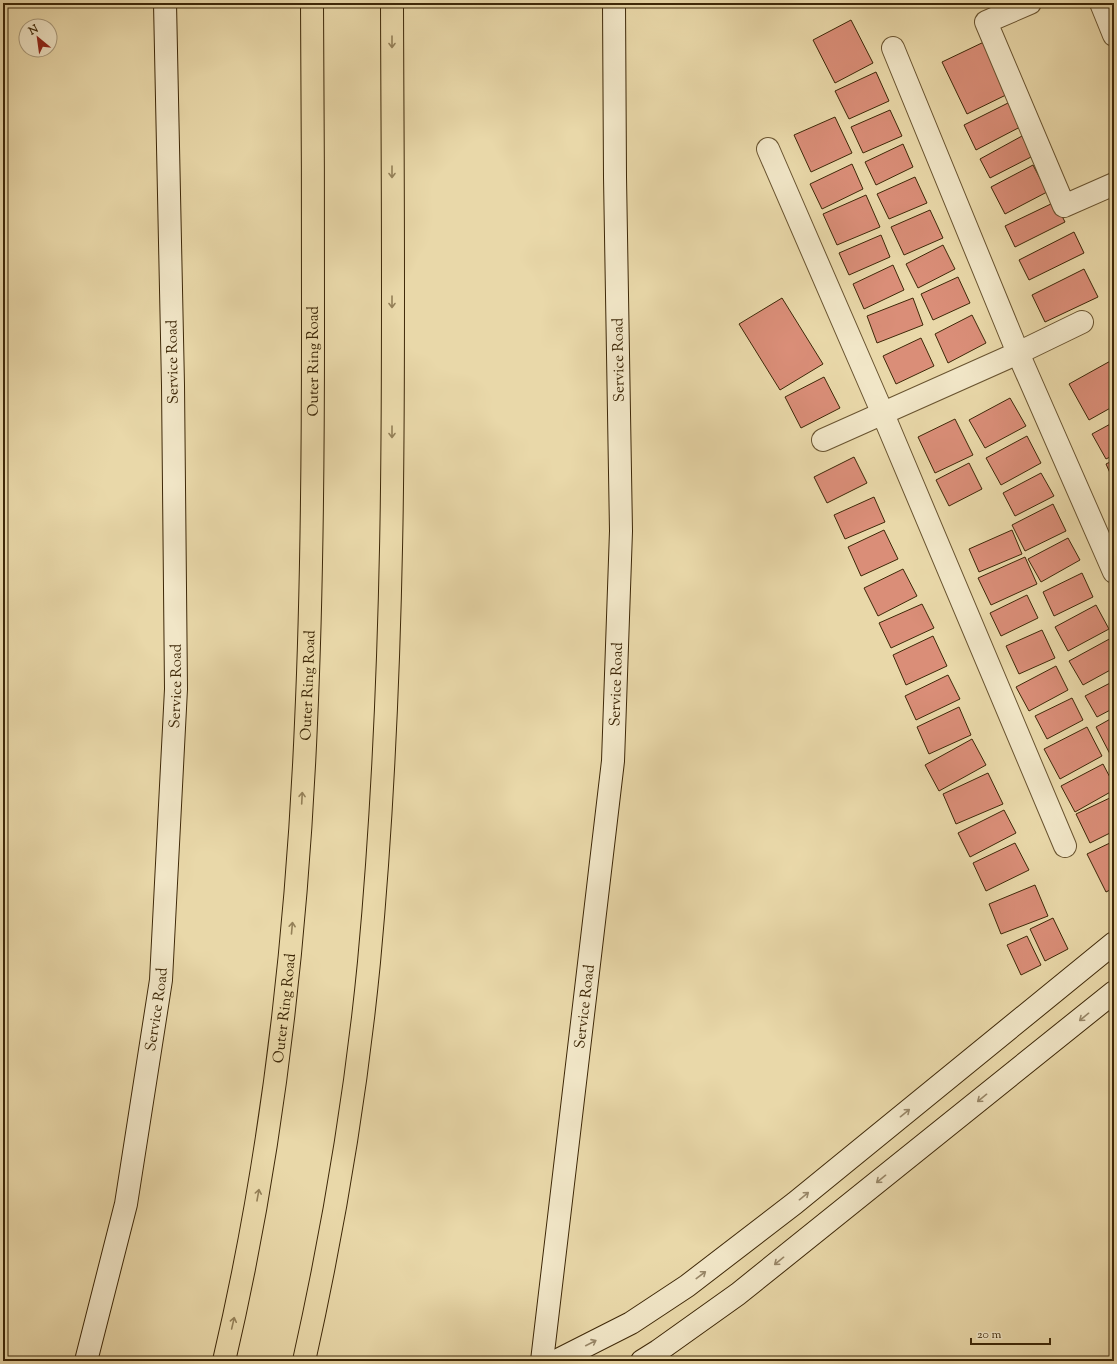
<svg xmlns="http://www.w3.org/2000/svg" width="1117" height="1364" viewBox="0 0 1117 1364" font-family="'Sorts Mill Goudy',serif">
  <rect width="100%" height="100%" fill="#e9d8a9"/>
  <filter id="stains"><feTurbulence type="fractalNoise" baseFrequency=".005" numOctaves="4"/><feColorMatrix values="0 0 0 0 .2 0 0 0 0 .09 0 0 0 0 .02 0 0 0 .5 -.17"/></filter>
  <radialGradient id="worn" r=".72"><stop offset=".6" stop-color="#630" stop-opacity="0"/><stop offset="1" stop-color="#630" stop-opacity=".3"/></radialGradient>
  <g fill="#da8e78" stroke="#3e2808">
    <polygon points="851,20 873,63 835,83 813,40"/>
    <polygon points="986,41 1010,93 967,114 942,62"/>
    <polygon points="876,72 889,101 849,119 835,91"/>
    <polygon points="1010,102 1022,126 976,150 964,125"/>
    <polygon points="890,110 902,136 863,153 851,127"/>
    <polygon points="835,117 852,153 811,172 794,135"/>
    <polygon points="1022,136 1033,156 990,178 980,159"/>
    <polygon points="903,144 913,167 876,185 865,162"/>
    <polygon points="852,164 863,189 822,209 810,184"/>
    <polygon points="1033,165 1047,192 1005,214 991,187"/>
    <polygon points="915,177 927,203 889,219 877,194"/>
    <polygon points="866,195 880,227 837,245 823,214"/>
    <polygon points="1055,202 1065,222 1015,247 1005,226"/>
    <polygon points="930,210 943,238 904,255 891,227"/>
    <polygon points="1074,232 1084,253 1029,280 1019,260"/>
    <polygon points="881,235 890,257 849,275 839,253"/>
    <polygon points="943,245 955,269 918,288 906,264"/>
    <polygon points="893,265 904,290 864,309 853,284"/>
    <polygon points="1084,269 1098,297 1045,322 1032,295"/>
    <polygon points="958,277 970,303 933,320 921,294"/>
    <polygon points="782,298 823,364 780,390 739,324"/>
    <polygon points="913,298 923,325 877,343 867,316"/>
    <polygon points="972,315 986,343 948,363 935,334"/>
    <polygon points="921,338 934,366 896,384 883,356"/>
    <polygon points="1114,359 1114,406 1089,420 1069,384"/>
    <polygon points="824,377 840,408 801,428 785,397"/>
    <polygon points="1010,398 1026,426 985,448 969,420"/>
    <polygon points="955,419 973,455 935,473 918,437"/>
    <polygon points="1114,422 1114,455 1106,459 1092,434"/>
    <polygon points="1027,436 1041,463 1001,485 986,458"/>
    <polygon points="854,457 867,483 827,503 814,477"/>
    <polygon points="1114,460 1114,482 1106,464"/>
    <polygon points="969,463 982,489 949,506 936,480"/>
    <polygon points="1041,473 1054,496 1015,516 1003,493"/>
    <polygon points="874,497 885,522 845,539 834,515"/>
    <polygon points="1053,504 1066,531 1025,551 1012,525"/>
    <polygon points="884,530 898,559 861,576 848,547"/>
    <polygon points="1012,530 1022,554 979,572 969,549"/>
    <polygon points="1068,538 1080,560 1041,582 1028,559"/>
    <polygon points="1025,557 1037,584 991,605 978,578"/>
    <polygon points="903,569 917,596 878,616 864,588"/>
    <polygon points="1082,573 1093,597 1054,616 1043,592"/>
    <polygon points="1027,595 1038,618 1001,636 990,613"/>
    <polygon points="922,604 934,628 891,648 879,623"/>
    <polygon points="1096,605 1109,629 1068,651 1055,627"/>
    <polygon points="1042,630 1055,658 1019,674 1006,646"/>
    <polygon points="933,636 947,666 906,685 893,655"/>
    <polygon points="1113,637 1114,640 1114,668 1083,685 1069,661"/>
    <polygon points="1056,666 1068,690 1029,711 1016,687"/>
    <polygon points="948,675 960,699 916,720 905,696"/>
    <polygon points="1114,681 1114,708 1097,717 1085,696"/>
    <polygon points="1072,698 1083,720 1047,739 1035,716"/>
    <polygon points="959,707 971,735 929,754 917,727"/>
    <polygon points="1114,717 1114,752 1110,754 1096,727"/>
    <polygon points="1087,727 1102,756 1060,779 1044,749"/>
    <polygon points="972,739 986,765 939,791 925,765"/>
    <polygon points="1103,764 1114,785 1114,790 1075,812 1061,786"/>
    <polygon points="988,773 1003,804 956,824 943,794"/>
    <polygon points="1114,796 1114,831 1090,843 1076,814"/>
    <polygon points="1004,810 1016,833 970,857 958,833"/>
    <polygon points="1114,841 1114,888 1106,892 1087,854"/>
    <polygon points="1015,843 1029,870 986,891 973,863"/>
    <polygon points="1035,885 1048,916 1001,934 989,904"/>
    <polygon points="1053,918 1068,949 1045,961 1030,929"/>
    <polygon points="1027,936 1041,965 1021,975 1007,945"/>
  </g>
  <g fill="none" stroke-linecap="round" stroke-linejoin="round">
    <defs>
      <g id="minor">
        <polyline points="1030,3 986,22 1064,206 1114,184"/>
        <polyline points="1101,3 1114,35"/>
        <polyline points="893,48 1018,353 1114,572"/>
        <polyline points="768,149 883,414 1065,846"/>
        <polyline points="823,440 1018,353 1082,322"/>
      </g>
      <g id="secondary">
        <path id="s1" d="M 86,1361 L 126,1204 L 161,980 L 176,689 L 173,385 L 165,3"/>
        <path id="s2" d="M 542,1361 L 613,761 L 621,531 L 615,177 L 614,3"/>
        <polyline points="556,1361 631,1323 687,1286 795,1203 1114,943"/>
        <polyline points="642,1361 658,1351 738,1294 1114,992"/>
      </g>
      <g id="motorway">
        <path id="s3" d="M 224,1361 C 273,1152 297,937 306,723 C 312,593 313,462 313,332 C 313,222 313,113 312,3"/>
        <path d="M 304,1361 C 333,1231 356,1095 369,962 C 399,643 393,323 392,3"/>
      </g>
    </defs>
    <use href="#minor" stroke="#695430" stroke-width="24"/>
    <use href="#secondary" stroke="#3e2808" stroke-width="24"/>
    <use href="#motorway" stroke="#3e2808" stroke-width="24"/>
    <use href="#minor" stroke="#f1e6c7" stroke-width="22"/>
    <use href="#secondary" stroke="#f1e6c7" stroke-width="22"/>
    <use href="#motorway" stroke="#e9d8a9" stroke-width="22"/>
  </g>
  <defs><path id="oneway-shaft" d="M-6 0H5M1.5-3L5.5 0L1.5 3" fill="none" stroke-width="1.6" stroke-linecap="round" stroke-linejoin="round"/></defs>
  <g stroke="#948058">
    <use href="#oneway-shaft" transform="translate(392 42) rotate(90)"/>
    <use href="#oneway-shaft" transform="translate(392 172) rotate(90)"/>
    <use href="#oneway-shaft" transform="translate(392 302) rotate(90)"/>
    <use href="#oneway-shaft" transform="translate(392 432) rotate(90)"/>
    <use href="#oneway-shaft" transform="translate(302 798) rotate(-87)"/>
    <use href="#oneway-shaft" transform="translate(292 928) rotate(-85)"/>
    <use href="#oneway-shaft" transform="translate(258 1195) rotate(-80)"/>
    <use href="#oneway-shaft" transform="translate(233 1323) rotate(-77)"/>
  </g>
  <g stroke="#988768">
    <use href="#oneway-shaft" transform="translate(1084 1017) rotate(141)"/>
    <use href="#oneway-shaft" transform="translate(982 1098) rotate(141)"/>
    <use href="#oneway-shaft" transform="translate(905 1113) rotate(-39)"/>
    <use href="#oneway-shaft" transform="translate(881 1179) rotate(141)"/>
    <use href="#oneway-shaft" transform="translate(804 1196) rotate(-39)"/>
    <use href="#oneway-shaft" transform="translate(779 1261) rotate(141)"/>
    <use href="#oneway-shaft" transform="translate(701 1275) rotate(-37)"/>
    <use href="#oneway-shaft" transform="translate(591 1343) rotate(-27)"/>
  </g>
  <g text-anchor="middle" stroke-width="3" stroke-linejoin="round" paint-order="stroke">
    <g font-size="15" fill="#3e2808" stroke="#f1e6c7">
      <text transform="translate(618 360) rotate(-91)" y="5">Service Road</text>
      <text dy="5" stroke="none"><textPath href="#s3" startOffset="1006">Outer Ring Road</textPath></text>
      <text transform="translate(172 362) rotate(-91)" y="5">Service Road</text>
      <text dy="5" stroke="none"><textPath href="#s2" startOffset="681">Service Road</textPath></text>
      <text dy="5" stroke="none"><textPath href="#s3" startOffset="682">Outer Ring Road</textPath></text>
      <text dy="5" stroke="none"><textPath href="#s1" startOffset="683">Service Road</textPath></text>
      <text dy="5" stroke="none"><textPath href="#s2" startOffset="357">Service Road</textPath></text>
      <text dy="5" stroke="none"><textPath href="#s3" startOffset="358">Outer Ring Road</textPath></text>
      <text dy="5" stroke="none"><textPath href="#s1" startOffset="359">Service Road</textPath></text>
    </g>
  </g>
  <rect width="1117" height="1364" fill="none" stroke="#e9d8a9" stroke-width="16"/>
  <rect x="4" y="4" width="1109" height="1356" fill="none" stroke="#3e2808" stroke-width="2"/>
  <rect x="8" y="8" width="1101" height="1348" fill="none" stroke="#3e2808"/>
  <g transform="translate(38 38) rotate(331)"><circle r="19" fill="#f1e6c7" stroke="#a99a7b"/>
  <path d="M0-3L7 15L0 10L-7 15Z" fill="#8f2418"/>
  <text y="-6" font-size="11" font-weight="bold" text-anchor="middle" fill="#3e2808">N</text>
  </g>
  <path d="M971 1338v6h79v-6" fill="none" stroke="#3e2808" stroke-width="2"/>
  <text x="977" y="1338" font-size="12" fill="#3e2808" stroke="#f1e6c7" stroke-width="3" paint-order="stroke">20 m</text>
  <rect width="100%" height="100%" filter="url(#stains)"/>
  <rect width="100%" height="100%" fill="url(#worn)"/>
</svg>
